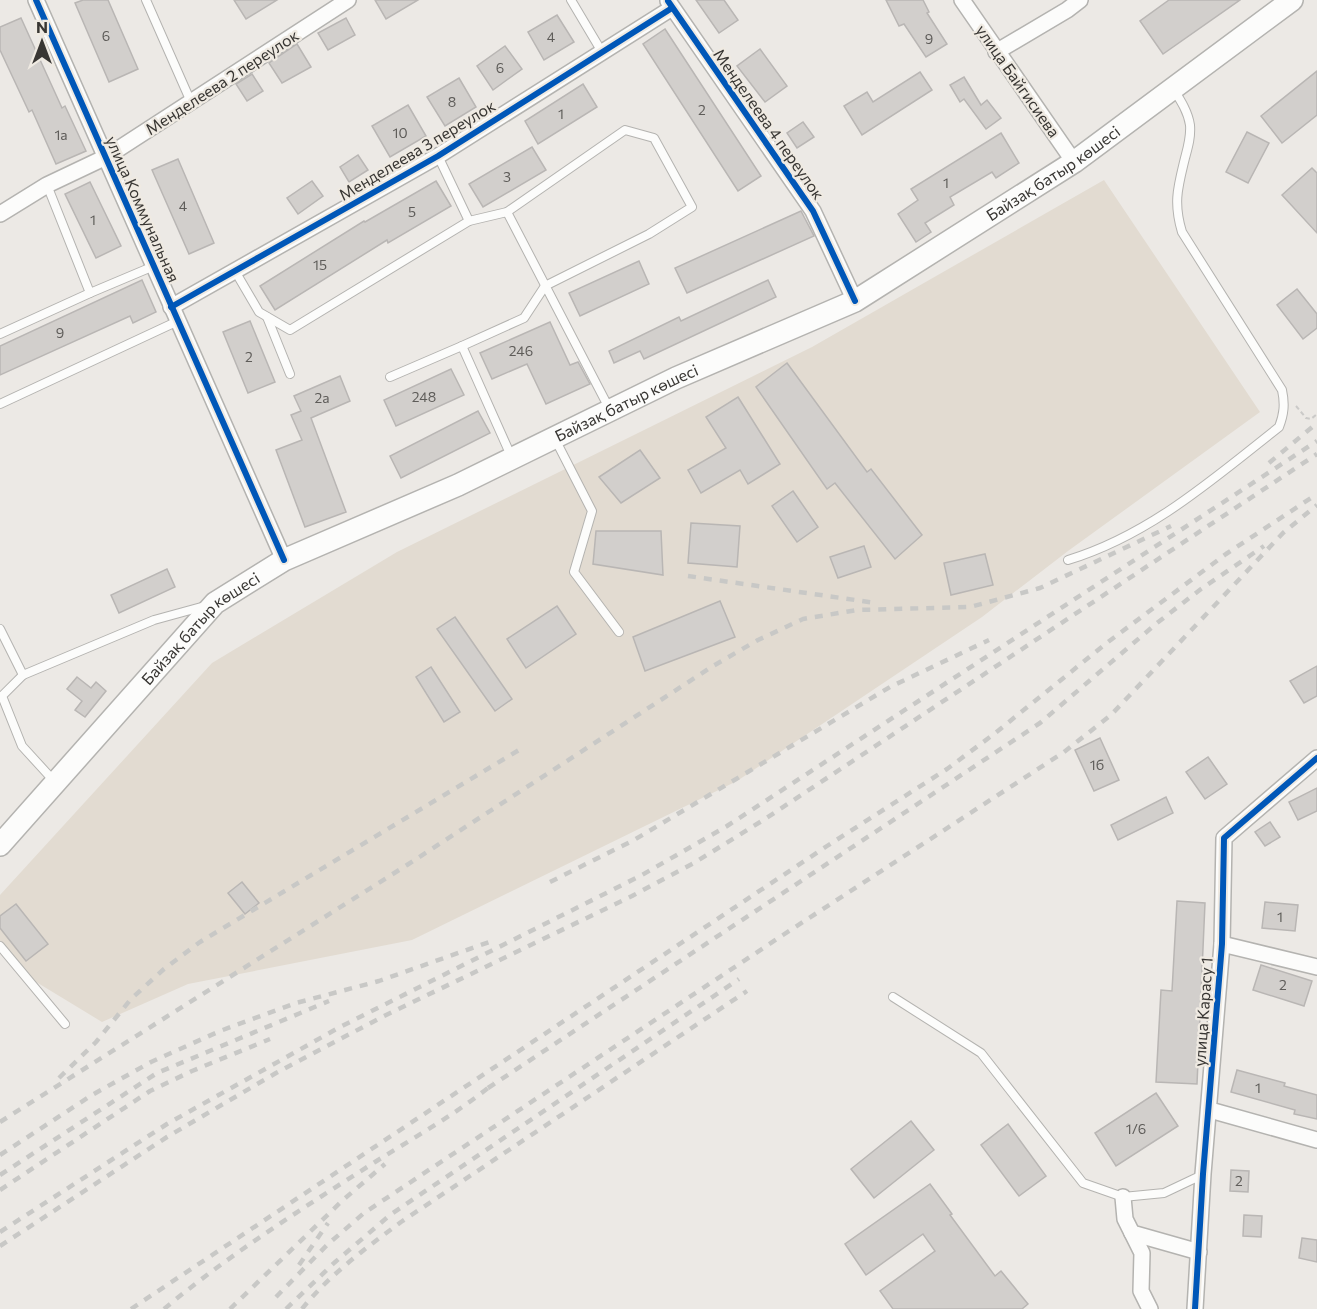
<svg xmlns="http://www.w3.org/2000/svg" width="1317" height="1309" viewBox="0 0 1317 1309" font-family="Commissioner,sans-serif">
  <rect width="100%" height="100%" fill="#ece9e5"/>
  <polygon fill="#e2dbd1" points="1104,180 1260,412 1068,551 982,617 737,781 412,940 188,984 102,1022 28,977 0,943 0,895 212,663 397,552 812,347"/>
  <g fill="#d2cfcc" stroke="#b9b6b4" stroke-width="1.5">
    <polygon points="83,0 108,0 138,69 109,82 75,3"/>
    <polygon points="234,0 277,0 246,19"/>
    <polygon points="375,0 418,0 386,19"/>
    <polygon points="696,0 724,0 738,20 719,33"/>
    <polygon points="886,0 923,0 929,12 927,13 947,44 926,57 904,24 899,26"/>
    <polygon points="1169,0 1240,0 1163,54 1140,21"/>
    <polygon points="557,15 574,42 544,60 528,32"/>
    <polygon points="21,18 62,108 65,106 86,151 56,164 32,110 29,112 0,50 0,27"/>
    <polygon points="346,18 355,35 328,50 318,33"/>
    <polygon points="665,29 761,176 738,191 643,44"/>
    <polygon points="297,44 311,67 282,83 269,63"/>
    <polygon points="505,46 522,69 493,90 477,66"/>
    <polygon points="760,49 787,86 765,102 737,66"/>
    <polygon points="1317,71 1317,115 1282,143 1261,116"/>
    <polygon points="920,72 932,90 862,135 844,106 867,92 873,102"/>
    <polygon points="252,74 263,91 247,101 236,84"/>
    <polygon points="964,77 981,105 987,100 1001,118 986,129 964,99 960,102 950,85"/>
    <polygon points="459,78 476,107 445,126 427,97"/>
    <polygon points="583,84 597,107 538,144 525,121"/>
    <polygon points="408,105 426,136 390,157 372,126"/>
    <polygon points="803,122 814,137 797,148 787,133"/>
    <polygon points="1247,132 1269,143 1248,183 1226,172"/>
    <polygon points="1001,133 1019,163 996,178 992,172 950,197 954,205 925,223 931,232 916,242 898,214 918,200 911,189"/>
    <polygon points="532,147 546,170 483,207 469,184"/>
    <polygon points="358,155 368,170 349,182 340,167"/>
    <polygon points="178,159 214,243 189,254 152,170"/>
    <polygon points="1312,168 1317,173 1317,233 1282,195"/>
    <polygon points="312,181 323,196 298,214 287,198"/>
    <polygon points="436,181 451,206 388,243 387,240 275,310 260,286 364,221 365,222"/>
    <polygon points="90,182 121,246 96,258 65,194"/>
    <polygon points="801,211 814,236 687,293 675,268"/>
    <polygon points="639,261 649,284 580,316 569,293"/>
    <polygon points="142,280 156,312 133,323 130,316 0,375 0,346"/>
    <polygon points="768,280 776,297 644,359 640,351 614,363 609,351 679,317 681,321"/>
    <polygon points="1297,289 1317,314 1317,328 1303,339 1277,305"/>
    <polygon points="250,321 275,382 248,393 223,332"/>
    <polygon points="550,322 570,365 578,362 590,384 546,404 527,364 492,379 480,353"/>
    <polygon points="787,363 867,472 871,469 922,535 895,559 835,483 827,489 756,387"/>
    <polygon points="451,369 464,395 396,426 384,400"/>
    <polygon points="340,376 350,401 311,418 346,512 305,527 276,450 302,440 291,415 301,411 294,396"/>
    <polygon points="738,397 780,464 748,484 740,470 701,493 688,470 726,448 706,417"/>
    <polygon points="478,411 490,433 401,478 390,456"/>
    <polygon points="640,450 660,478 621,503 599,477"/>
    <polygon points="793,491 818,527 797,542 772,506"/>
    <polygon points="691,523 740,526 737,567 688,563"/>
    <polygon points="596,531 661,531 663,575 593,564"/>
    <polygon points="864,546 871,567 838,578 830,557"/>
    <polygon points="985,554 993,585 951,595 944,563"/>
    <polygon points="167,569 175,587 119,613 111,595"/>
    <polygon points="720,601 735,637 645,671 633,637"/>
    <polygon points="557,606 576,634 526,668 507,639"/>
    <polygon points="455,617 512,699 495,711 437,629"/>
    <polygon points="1317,666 1317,696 1304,703 1290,681"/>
    <polygon points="431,667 460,712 444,722 416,677"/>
    <polygon points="77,677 91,688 96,682 106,691 85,717 75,710 82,701 67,689"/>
    <polygon points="1100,738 1119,780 1094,791 1075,750"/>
    <polygon points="1208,757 1227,784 1205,799 1186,772"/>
    <polygon points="1317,788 1317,811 1298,820 1289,802"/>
    <polygon points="1166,797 1173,813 1118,840 1111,825"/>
    <polygon points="1270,822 1280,837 1265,846 1255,832"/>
    <polygon points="242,882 259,903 245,914 228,893"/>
    <polygon points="1177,901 1205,903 1197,1084 1156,1082 1161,990 1172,991"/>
    <polygon points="1265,902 1298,905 1295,931 1262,928"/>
    <polygon points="16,904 48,944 26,961 0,928 0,916"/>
    <polygon points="1261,965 1312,981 1304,1006 1253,990"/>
    <polygon points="1237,1070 1285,1083 1284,1086 1317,1095 1317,1119 1294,1114 1295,1110 1231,1092"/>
    <polygon points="1156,1093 1178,1126 1116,1166 1095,1133"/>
    <polygon points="911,1121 934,1150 874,1198 851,1169"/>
    <polygon points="1008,1124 1046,1176 1019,1196 981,1145"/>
    <polygon points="1231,1170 1249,1171 1248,1192 1230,1191"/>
    <polygon points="930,1184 952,1214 950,1215 995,1276 1001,1271 1028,1304 1022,1309 893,1309 880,1291 935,1251 923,1234 866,1275 845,1244"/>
    <polygon points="1244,1215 1262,1216 1261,1237 1243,1236"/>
    <polygon points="1302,1238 1317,1240 1317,1262 1299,1258"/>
  </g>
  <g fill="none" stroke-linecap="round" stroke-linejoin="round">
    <defs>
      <g id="service">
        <polyline points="146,0 191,102"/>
        <polyline points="571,0 602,52"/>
        <polyline points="438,156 469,221 507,212 625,130 654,138 692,207 649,234 545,286 524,318 462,346"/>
        <polyline points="507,212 609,408"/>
        <polyline points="235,271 259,312 290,330 469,221"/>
        <polyline points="90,293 154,266"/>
        <polyline points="267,317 290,374"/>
        <polyline points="0,334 90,293 47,185"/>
        <polyline points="390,377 462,346 512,458"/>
        <polyline points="0,404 178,321"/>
        <polyline points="555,439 592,511 574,572 619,632"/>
        <path d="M 1068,560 C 1150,535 1213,479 1279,427 C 1284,414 1285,404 1282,390 L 1182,232 C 1173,202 1178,187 1185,158 C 1188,147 1191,137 1190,125 C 1188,112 1181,101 1174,90"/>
        <polyline points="0,629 23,675 154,620 205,606"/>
        <polyline points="23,675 2,696 22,746 54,781"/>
        <polyline points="0,946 65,1024"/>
        <polyline points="893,997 981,1053 1083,1183 1123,1197 1164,1193 1202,1175"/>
      </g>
      <g id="minor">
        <polyline points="36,0 284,560"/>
        <polyline points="962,0 1074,162"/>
        <polyline points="668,1 813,211 855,301"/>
        <polyline points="996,52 1067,10 1080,0"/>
        <polyline points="0,214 47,185 106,157 348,0"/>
        <polyline points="171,307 438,156 672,8"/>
        <polyline points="1222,944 1317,967"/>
        <polyline points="1210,1110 1317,1140"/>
        <polyline points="1123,1197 1125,1219 1132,1233 1199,1252"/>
        <polyline points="1132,1233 1142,1253 1141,1291 1150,1309"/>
        <polyline points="1195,1309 1203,1174 1222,944 1224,838 1317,758"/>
      </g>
      <g id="secondary">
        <path id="s1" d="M 0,845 L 215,603 L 284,560 L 458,485 L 676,378 L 855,301 L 1074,162 L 1292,0"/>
      </g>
    </defs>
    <use href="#service" stroke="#b4b3b0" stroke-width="10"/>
    <use href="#minor" stroke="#b4b3b0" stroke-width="18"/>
    <use href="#secondary" stroke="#b4b3b0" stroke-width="24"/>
    <polyline stroke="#cbcac8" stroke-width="2" stroke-dasharray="4.5 3" stroke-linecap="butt" points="1296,406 1306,418 1311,419 1317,414"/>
    <use href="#service" stroke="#fcfcfb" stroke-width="8"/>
    <use href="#minor" stroke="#fcfcfb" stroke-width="15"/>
    <use href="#secondary" stroke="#fcfcfb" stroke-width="21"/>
    <g stroke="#c8c8c6" stroke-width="4.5" stroke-dasharray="8 8" stroke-linecap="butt">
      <polyline points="1269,463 1317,423"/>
      <polyline points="688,576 876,603"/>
      <polyline points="550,882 634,840 890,687 989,640"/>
      <polyline points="59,1078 96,1042 131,999 164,969 200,942 519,750"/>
      <polyline points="488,1088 1040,723 1157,623 1201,589 1264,546"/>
      <polyline points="0,1122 407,865 713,666 758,640 803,619 857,610 970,607 1040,588 1171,526"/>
      <polyline points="0,1155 92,1095 151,1062 220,1031 296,1003 379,981 495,940"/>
      <polyline points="0,1175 157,1073 329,1001"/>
      <polyline points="0,1190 150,1091 192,1071 270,1039"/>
      <polyline points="0,1232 167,1124 340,1027 642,875 727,826 1317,441"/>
      <polyline points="0,1246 167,1137 276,1073 382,1017 632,896 694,863 765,819 1317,454"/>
      <polyline points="299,1265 328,1223"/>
      <polyline points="276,1297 327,1245 364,1213 783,935 1064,752 1111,715 1283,533 1317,505"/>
      <polyline points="131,1309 827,846 947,769 994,734 1108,642 1226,554 1317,494"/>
      <path d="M 164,1309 C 230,1254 303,1208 375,1162 C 415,1137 458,1113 494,1083"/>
      <polyline points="230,1309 343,1200 385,1164"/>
      <polyline points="286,1309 334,1263 390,1215 739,979"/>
      <path d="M 302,1309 C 329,1275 366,1248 401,1222 L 747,991"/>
    </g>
    <defs>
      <g id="cycleway">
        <polyline points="36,0 284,560"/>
        <polyline points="668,1 813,211 855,301"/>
        <polyline points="171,307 438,156 672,8"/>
        <polyline points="1195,1309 1203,1174 1222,944 1224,838 1317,758"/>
      </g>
    </defs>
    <use href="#cycleway" stroke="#efeae2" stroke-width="10"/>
    <use href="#cycleway" stroke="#0057b8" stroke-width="6"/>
  </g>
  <g text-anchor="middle" stroke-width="4.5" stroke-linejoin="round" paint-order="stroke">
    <g font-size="14" fill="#5e5c59">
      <text x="106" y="41">6</text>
      <text x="551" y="42">4</text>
      <text x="929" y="44">9</text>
      <text x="500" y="73">6</text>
      <text x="452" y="107">8</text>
      <text x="702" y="115">2</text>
      <text x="561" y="119">1</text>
      <text x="400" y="138">10</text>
      <text x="61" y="140">1а</text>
      <text x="507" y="182">3</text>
      <text x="946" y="188">1</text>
      <text x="183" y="211">4</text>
      <text x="412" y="217">5</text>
      <text x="93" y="225">1</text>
      <text x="320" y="270">15</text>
      <text x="60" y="338">9</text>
      <text x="521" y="356">246</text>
      <text x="249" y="362">2</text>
      <text x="424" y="402">248</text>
      <text x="322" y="403">2а</text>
      <text x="1097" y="770">1б</text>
      <text x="1280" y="922">1</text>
      <text x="1283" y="990">2</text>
      <text x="1258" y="1093">1</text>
      <text x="1136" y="1134">1/6</text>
      <text x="1239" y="1186">2</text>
    </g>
    <g font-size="16" fill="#383633" stroke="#efeae2">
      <text transform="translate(1018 81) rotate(55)" y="6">улица Байгисиева</text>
      <text transform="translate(222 82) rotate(-33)" y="6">Менделеева 2 переулок</text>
      <text transform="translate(769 124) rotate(55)" y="6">Менделеева 4 переулок</text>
      <text transform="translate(417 150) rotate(-31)" y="6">Менделеева 3 переулок</text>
      <text dy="6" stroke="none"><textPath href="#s1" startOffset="1268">Байзақ батыр көшесі</textPath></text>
      <text transform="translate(143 209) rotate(66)" y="6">улица Коммунальная</text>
      <text dy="6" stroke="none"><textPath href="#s1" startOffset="782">Байзақ батыр көшесі</textPath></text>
      <text dy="6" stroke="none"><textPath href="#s1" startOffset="296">Байзақ батыр көшесі</textPath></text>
      <text transform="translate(1203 1012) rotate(-86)" y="6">улица Карасу 1</text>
    </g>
  </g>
  <g transform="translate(42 42)" stroke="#efeae2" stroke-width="4.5" paint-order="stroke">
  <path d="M0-4.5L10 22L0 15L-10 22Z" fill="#383633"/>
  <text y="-9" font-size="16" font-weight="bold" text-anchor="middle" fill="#383633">N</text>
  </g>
</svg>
